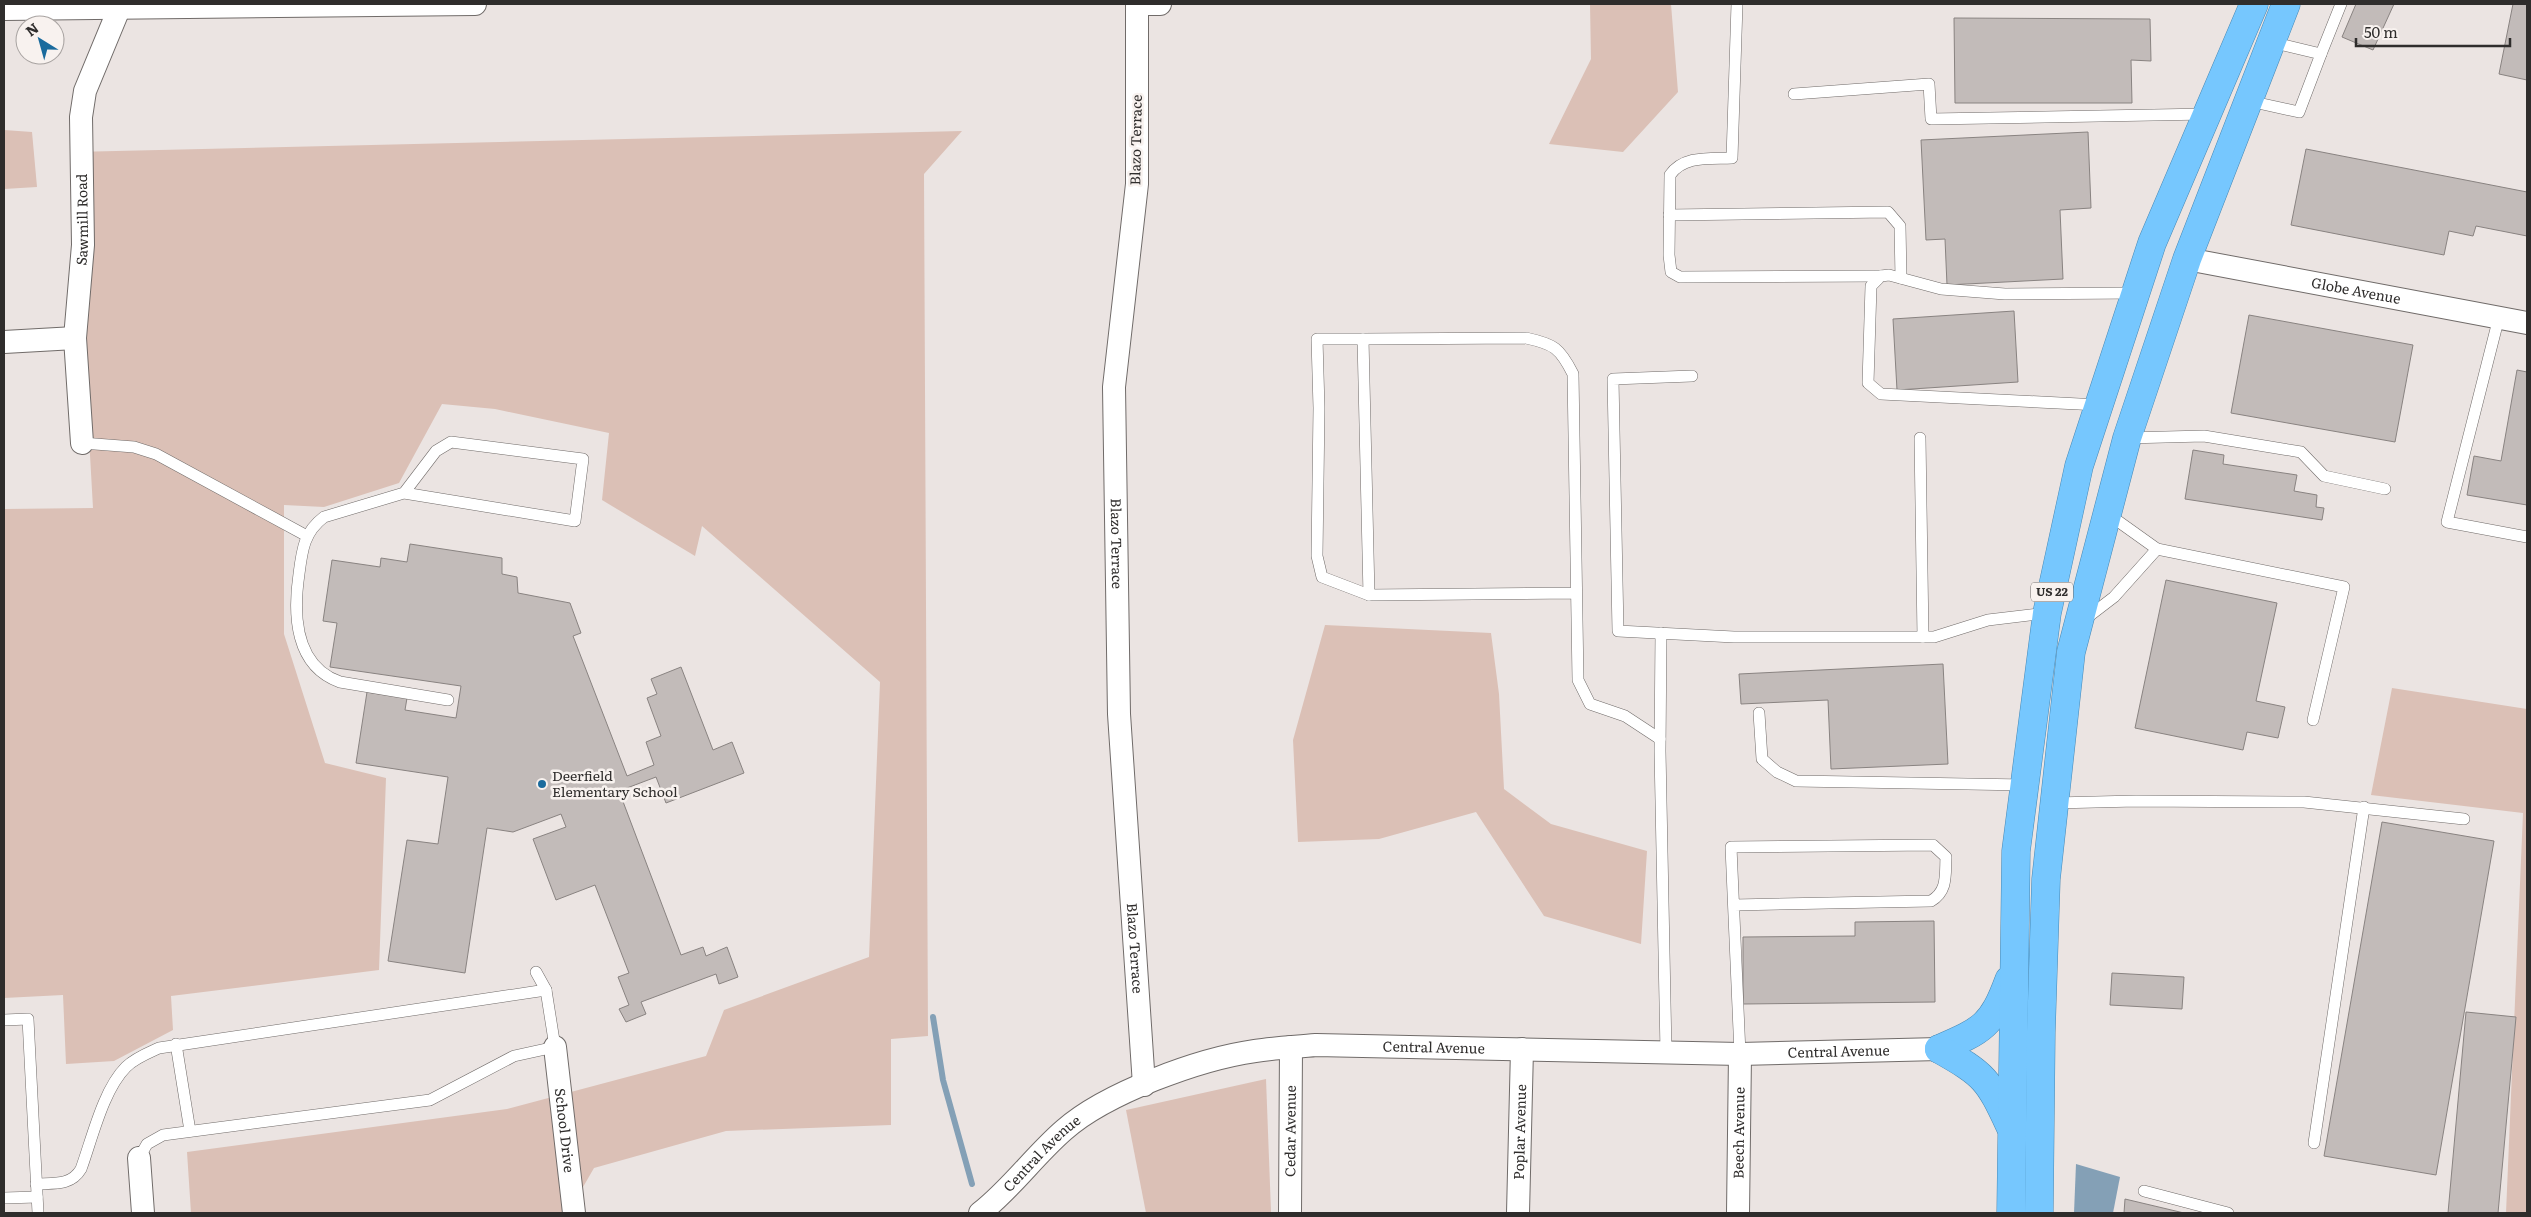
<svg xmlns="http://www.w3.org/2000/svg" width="2531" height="1217" viewBox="0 0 2531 1217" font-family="Literata,serif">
  <rect width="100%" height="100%" fill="#ebe4e2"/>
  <g fill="#dbc0b6">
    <polygon points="1590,4 1671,4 1678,92 1623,152 1549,144 1591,59"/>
    <polygon points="4,130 32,132 37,187 4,189"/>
    <polygon points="962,131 924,174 928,1036 891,1039 891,1125 726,1131 594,1168 568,1213 191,1213 187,1152 507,1109 706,1056 724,1010 869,957 880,682 702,526 695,556 602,500 609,433 495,409 442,404 399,483 324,507 284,505 284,634 325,763 386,778 379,970 171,996 173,1030 114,1061 66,1064 63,995 4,998 4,509 93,508 73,152"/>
    <polygon points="1325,625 1491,633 1499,694 1504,789 1551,824 1647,851 1641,944 1544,916 1476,812 1379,839 1298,842 1293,740"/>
    <polygon points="2392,688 2527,709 2527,1213 2506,1213 2523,813 2371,795"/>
    <polygon points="1266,1079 1271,1212 1146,1213 1126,1110"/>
  </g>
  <polygon fill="#84a0b6" points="2076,1164 2120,1177 2113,1213 2074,1213"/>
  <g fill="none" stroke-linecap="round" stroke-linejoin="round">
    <polyline stroke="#84a0b6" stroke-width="6" points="933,1017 943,1080 972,1184"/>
  </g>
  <g fill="#c2bbb9" stroke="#898381">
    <polygon points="2356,4 2394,4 2373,50 2342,37"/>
    <polygon points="2513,4 2527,4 2527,80 2499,74"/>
    <polygon points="1954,18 2150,19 2151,61 2131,60 2132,103 1955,103"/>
    <polygon points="2088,132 2091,208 2060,210 2063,279 1947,285 1945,239 1926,240 1921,140"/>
    <polygon points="2306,149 2527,192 2527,236 2476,226 2473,236 2449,231 2444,255 2291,225"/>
    <polygon points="2014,311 2018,382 1897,390 1893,319"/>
    <polygon points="2249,315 2413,345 2395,442 2231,413"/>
    <polygon points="2517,370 2527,372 2527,505 2467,495 2474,456 2501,461"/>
    <polygon points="2193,450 2224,455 2223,464 2297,475 2294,491 2317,495 2316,507 2324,508 2322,520 2185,499"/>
    <polygon points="410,544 502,558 502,574 517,577 518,593 570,603 581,633 573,636 627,776 654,765 646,742 661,736 647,698 657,694 651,679 681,667 713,750 732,742 744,773 666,803 656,777 619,791 681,955 703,947 706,956 727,947 738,977 719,984 716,974 641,1002 646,1014 626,1022 619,1009 629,1005 618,977 629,973 595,885 556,900 533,839 566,827 561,814 513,832 487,828 465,973 388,961 407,840 438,844 448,777 356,763 367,692 407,698 405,710 456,718 461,686 330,667 337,623 323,621 332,560 380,567 381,558 407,562"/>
    <polygon points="2166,580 2277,603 2256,701 2285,707 2278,738 2247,732 2243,750 2135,728"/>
    <polygon points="1943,664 1948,764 1831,769 1828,700 1741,704 1739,674"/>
    <polygon points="2382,822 2494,841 2436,1175 2324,1156"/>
    <polygon points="1934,921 1935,1002 1743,1004 1743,937 1855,936 1855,922"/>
    <polygon points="2112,973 2184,977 2182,1009 2110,1005"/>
    <polygon points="2466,1012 2516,1017 2498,1213 2448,1213"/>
    <polygon points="2125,1199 2184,1213 2124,1213"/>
  </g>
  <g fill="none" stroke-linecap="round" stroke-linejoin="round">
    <defs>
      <g id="service">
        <path d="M 1737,4 L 1732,158 C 1710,159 1684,155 1670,175 L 1669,255 L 1671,272 L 1680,277 L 1881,276"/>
        <polyline points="2321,54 2341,4"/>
        <polyline points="1794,94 1929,84 1931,119 2207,114"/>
        <polyline points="2249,101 2299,112 2321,54 2271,42"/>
        <polyline points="1669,215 1888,212 1900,226 1901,278"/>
        <polyline points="2499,317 2447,522 2527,537"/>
        <polyline points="1363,339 1317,339 1319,408 1317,556 1322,577 1369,595"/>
        <polyline points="1692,376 1613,379 1618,631 1734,637 1934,637 1988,620 2047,613"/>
        <polyline points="2099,405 1881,394 1868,383 1871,286 1881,276 1889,275 1941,289 2005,294 2135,293"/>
        <polyline points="1920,438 1923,637"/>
        <polyline points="2127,438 2204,436 2301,452 2324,476 2385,489"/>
        <polyline points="82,443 134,447 156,454 307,536"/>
        <path d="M 404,493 L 436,451 L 451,442 L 583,459 L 575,521 L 404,493 L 324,517 C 304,532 302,550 299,574 C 293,615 295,666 340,682 L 448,700"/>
        <polyline points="2108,514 2157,549 2344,587 2313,720"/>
        <path d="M 1575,593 L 1369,595 L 1363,339 L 1526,338 C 1554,344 1560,348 1573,374 L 1578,680 L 1590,704 L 1625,716 L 1660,739"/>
        <polyline points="2084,620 2114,597 2157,549"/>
        <polyline points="1661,633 1660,751 1666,1052"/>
        <polyline points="1759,713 1762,759 1777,772 1796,781 2025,785"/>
        <polyline points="2055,803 2136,801 2304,802 2464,819"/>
        <path d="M 1734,905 L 1931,901 C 1948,891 1945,875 1946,857 L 1933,845 L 1731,847 L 1740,1054"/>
        <polyline points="4,1020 28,1019 38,1213"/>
        <polyline points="176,1044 190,1131"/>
        <polyline points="2314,1143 2364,807"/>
        <polyline points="139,1158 147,1144 163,1135 430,1100 514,1056 555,1047 546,990 536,972"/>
        <path d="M 36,1184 C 54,1183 71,1186 81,1169 C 92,1139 103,1090 126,1067 C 135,1058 148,1053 159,1048 L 546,990"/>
        <polyline points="2144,1191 2228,1213"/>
        <polyline points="4,1198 37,1197"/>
      </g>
      <g id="minor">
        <path id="s1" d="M 1137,4 L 1137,184 L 1114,387 L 1119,714 L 1144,1085"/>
        <polyline points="1137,4 1160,4"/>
        <polyline points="4,9 475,4"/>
        <path id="s2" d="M 2187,259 L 2527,323"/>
        <polyline points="4,342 75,338"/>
        <path id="s3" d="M 82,443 L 75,338 L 83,245 L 81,117 L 85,91 L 121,4"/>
        <path id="s4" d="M 555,1047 L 574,1213"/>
        <polyline points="139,1158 143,1213"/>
        <path id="s5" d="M 980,1213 C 1011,1189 1034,1156 1064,1130 C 1106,1093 1199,1059 1255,1051 C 1275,1048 1296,1047 1316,1045 L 1740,1054 L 1939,1049"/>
        <path id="s6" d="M 1290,1213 L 1291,1047"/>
        <path id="s7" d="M 1518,1213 L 1522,1049"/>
        <path id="s8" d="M 1738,1213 L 1740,1054"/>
      </g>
      <g id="trunk">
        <path d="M 1939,1049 C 1983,1030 1992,1026 2009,980"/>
        <path d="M 1939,1049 C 1985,1075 1988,1079 2010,1126"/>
        <polyline points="2011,1213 2016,851 2047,613 2079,466 2152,243 2254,4"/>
        <polyline points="2039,1213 2041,1032 2046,879 2071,652 2127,438 2187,259 2286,4"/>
      </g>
    </defs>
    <use href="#service" stroke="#706b69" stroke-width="12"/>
    <use href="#minor" stroke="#706b69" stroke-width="24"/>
    <use href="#trunk" stroke="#4788b4" stroke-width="29"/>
    <use href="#service" stroke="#fff" stroke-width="11"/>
    <use href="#minor" stroke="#fff" stroke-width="22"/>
    <use href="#trunk" stroke="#76c7fe" stroke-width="28"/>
  </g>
  <circle fill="#1a6b9d" stroke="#f8f2ef" stroke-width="2" cx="542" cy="784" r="5"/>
  <g text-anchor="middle" stroke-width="5" stroke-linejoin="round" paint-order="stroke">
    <rect fill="#f8f2ef" stroke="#6b6866" stroke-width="1" x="2031" y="582.5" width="42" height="19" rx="4"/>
    <g font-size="12" font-weight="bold" fill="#2f2d2c">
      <text x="2052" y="596">US 22</text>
    </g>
    <g font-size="14" fill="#2f2d2c" stroke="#f8f2ef">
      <text transform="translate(1136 140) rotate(-89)" y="5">Blazo Terrace</text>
      <text dy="5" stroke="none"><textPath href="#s3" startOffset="224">Sawmill Road</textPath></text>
      <text dy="5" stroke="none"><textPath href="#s2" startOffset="172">Globe Avenue</textPath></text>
      <text dy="5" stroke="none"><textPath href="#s1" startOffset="541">Blazo Terrace</textPath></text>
      <text dy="5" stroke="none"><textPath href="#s1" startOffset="946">Blazo Terrace</textPath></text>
      <text dy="5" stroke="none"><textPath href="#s5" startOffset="506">Central Avenue</textPath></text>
      <text dy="5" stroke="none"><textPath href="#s5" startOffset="911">Central Avenue</textPath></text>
      <text dy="5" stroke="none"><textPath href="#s4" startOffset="84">School Drive</textPath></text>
      <text dy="5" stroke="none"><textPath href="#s6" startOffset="82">Cedar Avenue</textPath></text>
      <text dy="5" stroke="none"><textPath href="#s7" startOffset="81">Poplar Avenue</textPath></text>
      <text dy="5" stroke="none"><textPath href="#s8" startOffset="80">Beech Avenue</textPath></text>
      <text dy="5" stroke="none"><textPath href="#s5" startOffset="86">Central Avenue</textPath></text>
    </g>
    <g font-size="14" fill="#2f2d2c" stroke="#f8f2ef" text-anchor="start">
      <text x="552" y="781">Deerfield<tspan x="552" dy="16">Elementary School</tspan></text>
    </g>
  </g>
  <rect width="2531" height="1217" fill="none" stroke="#2f2d2c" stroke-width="10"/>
  <g transform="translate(40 40) rotate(323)"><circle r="24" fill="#f8f2ef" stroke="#a8a3a1"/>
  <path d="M0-4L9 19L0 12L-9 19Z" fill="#1a6b9d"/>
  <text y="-8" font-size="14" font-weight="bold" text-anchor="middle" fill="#2f2d2c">N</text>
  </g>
  <path d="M2356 38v8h154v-8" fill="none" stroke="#2f2d2c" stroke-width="2.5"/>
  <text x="2364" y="38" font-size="15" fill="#2f2d2c" stroke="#f8f2ef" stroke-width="4" paint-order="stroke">50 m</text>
</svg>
